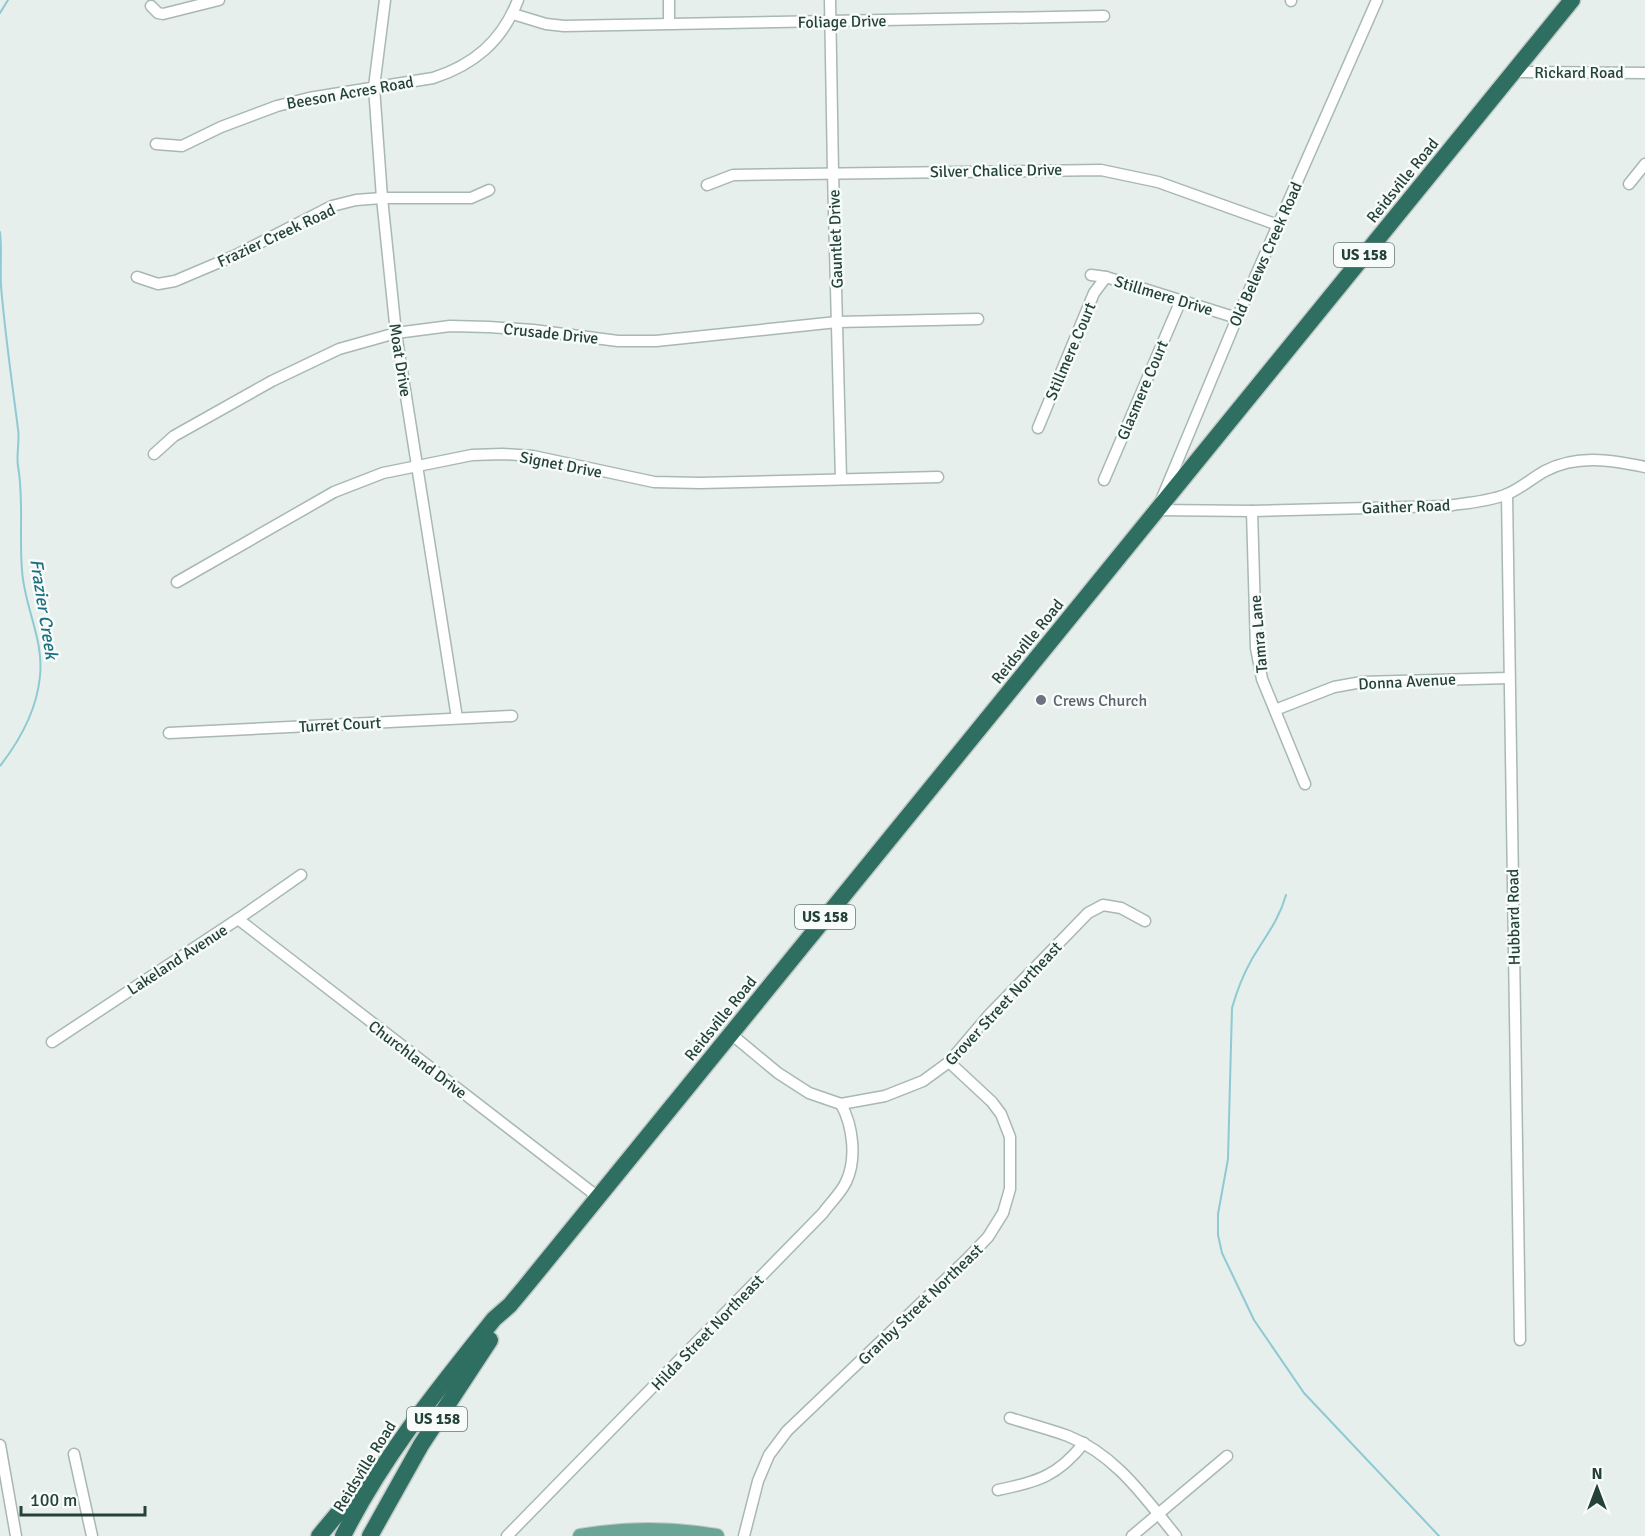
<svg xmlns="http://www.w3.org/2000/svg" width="1645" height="1536" viewBox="0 0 1645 1536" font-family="Signika,sans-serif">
  <rect width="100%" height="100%" fill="#e6efeb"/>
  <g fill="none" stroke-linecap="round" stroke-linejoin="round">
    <g stroke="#8ec9d4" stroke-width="2">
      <polyline points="0,13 8,0"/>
      <path d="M 0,232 C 2,250 0,269 1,286 C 5,334 12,382 18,429 C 20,441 16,454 18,466 C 24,499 19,535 22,570 C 24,606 44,639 40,676 C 37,709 21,739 0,766"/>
      <path d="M 1286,895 C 1279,920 1265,937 1252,959 C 1243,975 1237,990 1232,1008 L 1228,1159 L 1218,1214 L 1218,1235 L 1222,1253 L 1254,1320 L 1304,1393 L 1439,1536"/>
    </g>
    <defs>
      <g id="minor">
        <polyline points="385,0 374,87 382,198 396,333 457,718"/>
        <polyline points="669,0 669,23"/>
        <polyline points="830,0 833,172 841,479"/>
        <polyline points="1291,0 1291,1"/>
        <path d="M 1377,0 L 1237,318 L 1157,510 L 1252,511 L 1446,506 C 1465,503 1486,502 1505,495 C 1519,490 1532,478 1545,471 C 1577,454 1611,460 1645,467"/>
        <polyline points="151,6 158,13 163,14 219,0"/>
        <polyline points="513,14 546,24 564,26 1104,16"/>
        <polyline points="1514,72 1645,73"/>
        <path d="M 156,144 L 182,146 L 221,127 L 277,106 L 309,98 L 433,78 C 474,65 502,41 518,0"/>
        <polyline points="1629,184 1645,164"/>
        <polyline points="707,185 733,175 1101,170 1158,182 1278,225"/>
        <polyline points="1091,275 1106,277 1237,318"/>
        <polyline points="137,277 158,284 175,281 234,256 332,206 356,200 382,198 471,198 489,190"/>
        <polyline points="1038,428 1094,293 1106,277"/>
        <polyline points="154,454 174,436 272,381 339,349 396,333 450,326 489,327 533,330 618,341 656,341 837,322 978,319"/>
        <polyline points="1104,480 1181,300"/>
        <polyline points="1507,494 1520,1340"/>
        <polyline points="1252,511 1256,648 1262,679 1305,784"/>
        <polyline points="177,582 334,492 383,473 472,455 503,454 533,456 654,482 700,483 938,477"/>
        <polyline points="1275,710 1334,687 1362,682 1508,678"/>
        <polyline points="169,733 512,716"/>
        <polyline points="238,919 598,1197"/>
        <polyline points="731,1034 778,1073 809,1093 841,1104 885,1096 923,1081 949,1062 989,1015 1088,913 1103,905 1121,908 1145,921"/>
        <polyline points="52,1042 238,919 301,875"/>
        <path d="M 1010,1418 C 1029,1424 1049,1429 1068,1436 C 1116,1455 1145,1498 1176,1536"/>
        <polyline points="0,1445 16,1536"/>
        <polyline points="74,1454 92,1536"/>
        <path d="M 998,1490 C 1038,1481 1057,1477 1084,1443"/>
        <path d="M 507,1536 L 823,1213 C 830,1203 841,1193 846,1182 C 857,1159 853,1126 841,1104"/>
        <polyline points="744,1536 758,1481 769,1455 787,1431 968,1258 988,1237 1003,1213 1010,1189 1010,1137 1001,1114 992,1102 949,1062"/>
        <polyline points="1132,1536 1227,1456"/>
      </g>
      <path id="major" d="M 580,1536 C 626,1528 671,1528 717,1536"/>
      <g id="highway">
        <polyline points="319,1536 364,1482"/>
        <path d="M 343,1536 C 383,1456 439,1388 494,1319 L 510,1305 L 525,1287 L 1572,0"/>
        <polyline points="370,1536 421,1445 490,1340"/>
      </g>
    </defs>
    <use href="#minor" stroke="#a8b8b2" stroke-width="13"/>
    <use href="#major" stroke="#c2cac8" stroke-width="16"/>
    <use href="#highway" stroke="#c2cac8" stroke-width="19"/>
    <use href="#minor" stroke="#fff" stroke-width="10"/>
    <use href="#major" stroke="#6aa596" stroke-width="14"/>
    <use href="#highway" stroke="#2f6f62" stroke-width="16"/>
  </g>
  <circle fill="#6b7280" stroke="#f7fbf9" stroke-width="2" cx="1041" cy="700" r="6"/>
  <g text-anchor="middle" stroke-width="5" stroke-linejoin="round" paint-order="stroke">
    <g fill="#f7fbf9" stroke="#637a73" stroke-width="1.5">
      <rect x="1334" y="243" width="60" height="24" rx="4.5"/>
      <rect x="795" y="905" width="60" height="24" rx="4.5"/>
      <rect x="407" y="1407" width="60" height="24" rx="4.5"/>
    </g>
    <g font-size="15" font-weight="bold" fill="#24423a">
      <text x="1364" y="260">US 158</text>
      <text x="825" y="922">US 158</text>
      <text x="437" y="1424">US 158</text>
    </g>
    <g font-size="16" fill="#24423a" stroke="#f7fbf9">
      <text transform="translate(842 21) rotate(-1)" y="6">Foliage Drive</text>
      <text x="1579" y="78">Rickard Road</text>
      <text transform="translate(350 92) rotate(-10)" y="6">Beeson Acres Road</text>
      <text transform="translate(996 170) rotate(-1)" y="6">Silver Chalice Drive</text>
      <text transform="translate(1402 180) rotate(-51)" y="6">Reidsville Road</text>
      <text transform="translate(276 235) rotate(-25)" y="6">Frazier Creek Road</text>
      <text transform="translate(835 239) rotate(-92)" y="6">Gauntlet Drive</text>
      <text transform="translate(1265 254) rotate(-66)" y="6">Old Belews Creek Road</text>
      <text transform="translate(1164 295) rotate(17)" y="6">Stillmere Drive</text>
      <text transform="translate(551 333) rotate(6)" y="6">Crusade Drive</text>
      <text transform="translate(1070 351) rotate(-67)" y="6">Stillmere Court</text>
      <text transform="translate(401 360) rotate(81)" y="6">Moat Drive</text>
      <text transform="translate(1142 390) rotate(-67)" y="6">Glasmere Court</text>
      <text transform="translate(561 464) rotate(11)" y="6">Signet Drive</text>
      <text transform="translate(1406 506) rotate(-2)" y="6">Gaither Road</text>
      <text transform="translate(1258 634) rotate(-95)" y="6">Tamra Lane</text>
      <text transform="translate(1027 641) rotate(-51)" y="6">Reidsville Road</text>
      <text transform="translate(1407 681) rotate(-3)" y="6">Donna Avenue</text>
      <text transform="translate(340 724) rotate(-3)" y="6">Turret Court</text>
      <text transform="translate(1513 917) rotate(-91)" y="6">Hubbard Road</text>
      <text transform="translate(177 959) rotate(-33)" y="6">Lakeland Avenue</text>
      <text transform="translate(1003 1003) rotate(-47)" y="6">Grover Street Northeast</text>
      <text transform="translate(720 1018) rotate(-51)" y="6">Reidsville Road</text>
      <text transform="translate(418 1059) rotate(37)" y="6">Churchland Drive</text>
      <text transform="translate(920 1304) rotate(-44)" y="6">Granby Street Northeast</text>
      <text transform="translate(707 1332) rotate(-46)" y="6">Hilda Street Northeast</text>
      <text transform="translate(364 1466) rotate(-58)" y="6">Reidsville Road</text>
    </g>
    <g font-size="16" fill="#5b616d" stroke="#f7fbf9" text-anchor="start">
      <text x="1053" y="706">Crews Church</text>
    </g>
    <g font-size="18" font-style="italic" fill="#1c6f80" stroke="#f7fbf9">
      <text transform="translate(44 609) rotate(81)" y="6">Frazier Creek</text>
    </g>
  </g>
  <g transform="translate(1597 1488)" stroke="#f7fbf9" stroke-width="4.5" paint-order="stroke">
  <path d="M0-4.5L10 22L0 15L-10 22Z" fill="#24423a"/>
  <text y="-9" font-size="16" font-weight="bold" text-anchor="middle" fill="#24423a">N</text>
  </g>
  <path d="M21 1506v9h124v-9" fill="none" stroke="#24423a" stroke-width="3"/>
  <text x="30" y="1506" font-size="18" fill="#24423a" stroke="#f7fbf9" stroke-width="4.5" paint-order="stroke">100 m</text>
</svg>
